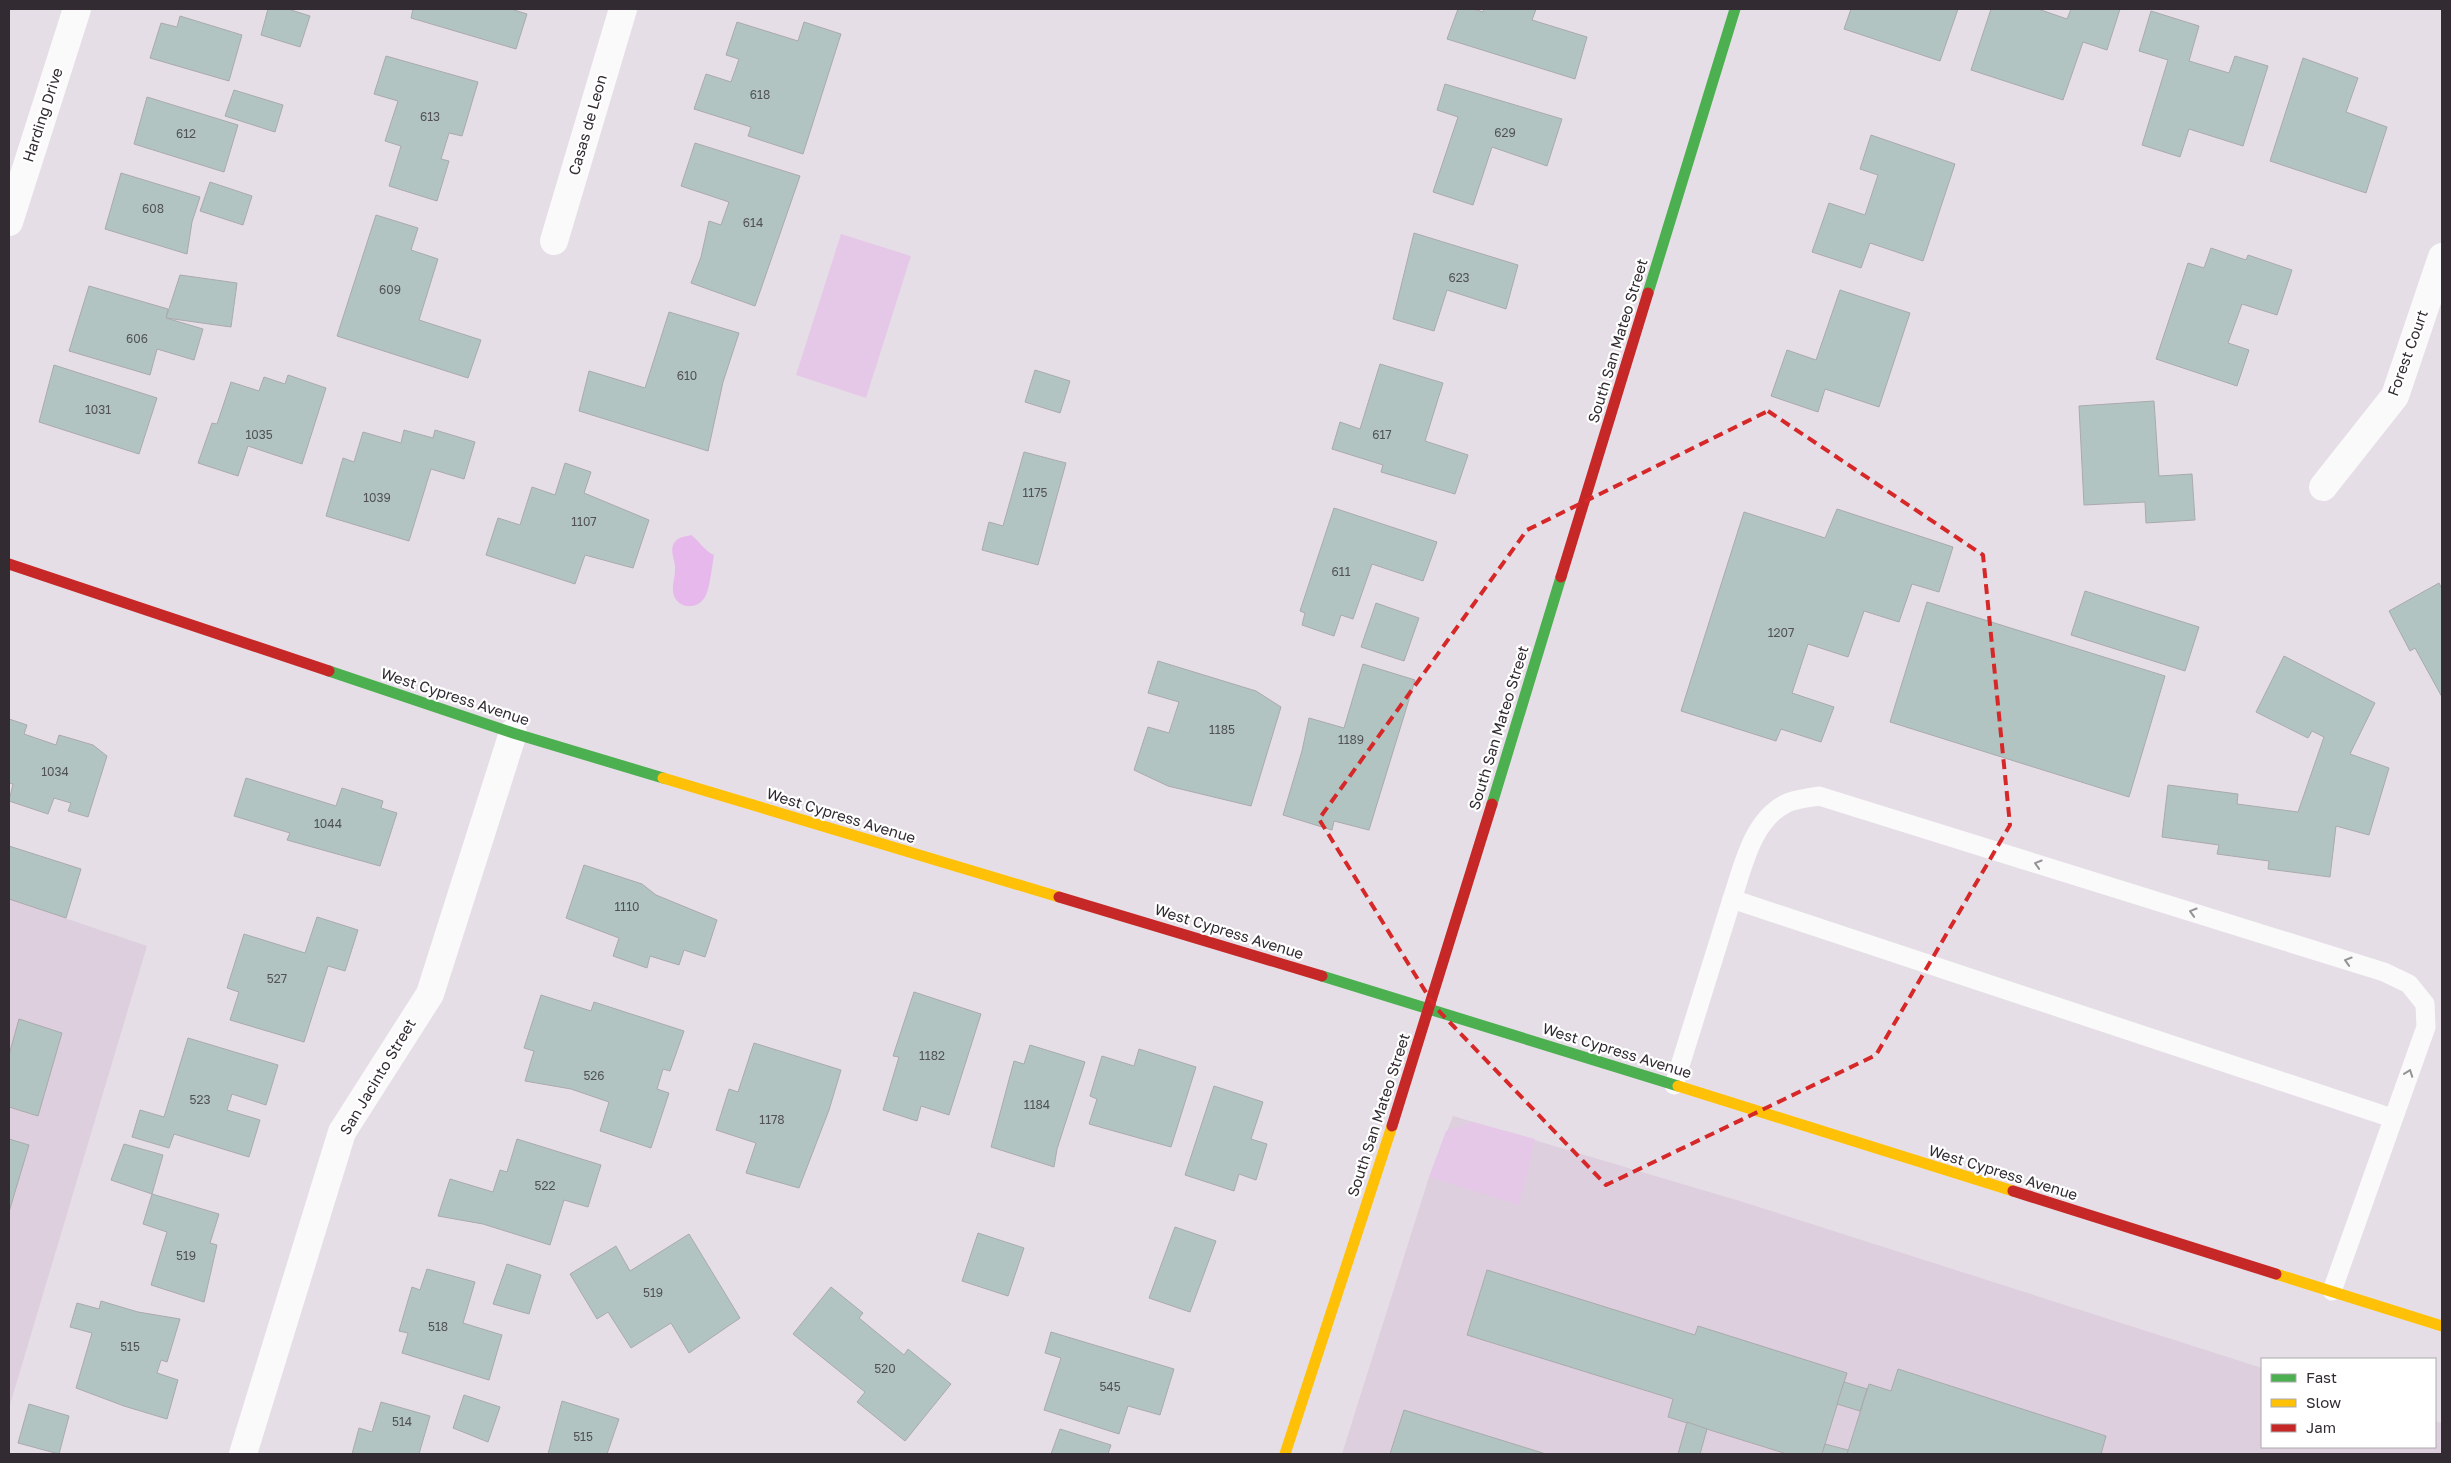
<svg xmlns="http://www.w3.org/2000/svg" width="2451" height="1463" viewBox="0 0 2451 1463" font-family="'Golos Text',sans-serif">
  <rect width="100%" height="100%" fill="#e6dee6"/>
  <g fill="#ddcfde">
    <polygon points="9,899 147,946 9,1408"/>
    <polygon points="1453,1116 1743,1202 2262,1368 2262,1447 2435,1447 2435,1421 2442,1423 2442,1454 1342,1454 1429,1177"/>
  </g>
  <g fill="#e5c8e7">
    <polygon points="841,234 911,256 866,398 796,375"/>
    <polygon points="1473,1122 1535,1139 1519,1205 1429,1177 1446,1131"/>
  </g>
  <path fill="#e7b8eb" d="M 691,535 C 700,541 703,550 714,555 C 712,566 710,588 705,597 C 698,609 680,610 674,596 C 671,587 675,579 675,570 C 676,561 669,551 674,543 C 678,537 684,537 691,535 Z"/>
  <g fill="#b1c4c2" stroke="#aaaaac">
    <polygon points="268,9 288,9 310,16 300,47 261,35"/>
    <polygon points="413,9 511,9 527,14 516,49 411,18"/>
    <polygon points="1458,9 1474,9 1483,12 1484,9 1536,9 1532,20 1587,37 1575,79 1447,39"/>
    <polygon points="1851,9 1958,9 1940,61 1844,29"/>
    <polygon points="1991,9 2038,9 2067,19 2071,9 2120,9 2107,50 2083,42 2063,100 1971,70"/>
    <polygon points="2151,11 2199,26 2189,61 2229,73 2235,56 2268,66 2243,146 2189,129 2180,157 2142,145 2168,60 2139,51"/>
    <polygon points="180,16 242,35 229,81 150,58 161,23 177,27"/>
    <polygon points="737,22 798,41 804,22 841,34 803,154 748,136 751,127 694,109 706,74 731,82 739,59 726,55"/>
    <polygon points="386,56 478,82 462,136 449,133 441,159 449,161 437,201 389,186 401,146 385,141 398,101 374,94"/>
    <polygon points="2303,58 2358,78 2346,112 2387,127 2366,193 2270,161"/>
    <polygon points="1445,84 1562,119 1547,166 1492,147 1473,205 1433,192 1458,117 1437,110"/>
    <polygon points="234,90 283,105 275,132 225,116"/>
    <polygon points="147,97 238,125 224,172 134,144"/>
    <polygon points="1871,135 1955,164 1923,261 1870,243 1861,268 1812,252 1829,203 1865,215 1878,175 1860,169"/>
    <polygon points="695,143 800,176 755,306 691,283 701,257 709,221 721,225 729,202 681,186"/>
    <polygon points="121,173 200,197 192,222 187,254 105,229"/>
    <polygon points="210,182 252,196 243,225 200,211"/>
    <polygon points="376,215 418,228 411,250 438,259 419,320 481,340 468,378 337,336"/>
    <polygon points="1414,233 1518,265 1506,309 1447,290 1434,331 1393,319"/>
    <polygon points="2211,248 2246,260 2248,255 2292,270 2277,315 2242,304 2228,343 2249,350 2237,386 2156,359 2188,263 2204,268"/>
    <polygon points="180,275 237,283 231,327 166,318"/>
    <polygon points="89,286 168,309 166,318 203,329 194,360 157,349 150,375 69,351"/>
    <polygon points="1840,290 1910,313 1879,407 1825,389 1818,412 1771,396 1787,350 1816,360"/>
    <polygon points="669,312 739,333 723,382 708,451 579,411 589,371 645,388"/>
    <polygon points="1380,364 1443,383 1425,441 1468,455 1455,494 1381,472 1383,465 1332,449 1340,422 1360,429"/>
    <polygon points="54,365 157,398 139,454 39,422"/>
    <polygon points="1035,370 1070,381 1060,413 1025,402"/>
    <polygon points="288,375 326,388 302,464 248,446 238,476 198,463 212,423 217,424 231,382 259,391 264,377 285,384"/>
    <polygon points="2154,401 2159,476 2192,474 2195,520 2146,523 2145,502 2084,505 2079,406"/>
    <polygon points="404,430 433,438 435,430 475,442 464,479 431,469 409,541 326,516 343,458 354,462 363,432 401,443"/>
    <polygon points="1024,452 1066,463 1038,565 982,550 989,522 1003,526"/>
    <polygon points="565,463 591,472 584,493 649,520 633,568 585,555 575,584 486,555 498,518 520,525 532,487 555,495"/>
    <polygon points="1334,508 1437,542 1423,581 1372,564 1353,619 1341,615 1334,636 1302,625 1305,613 1300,611"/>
    <polygon points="1837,509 1953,547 1939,592 1912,584 1899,622 1864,611 1848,657 1808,644 1792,693 1834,707 1821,742 1781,729 1776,741 1681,711 1744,512 1825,538"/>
    <polygon points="2439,583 2442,589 2442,697 2415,648 2410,651 2389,611"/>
    <polygon points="2085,591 2199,627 2185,671 2071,635"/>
    <polygon points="1927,602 2165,676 2129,797 1890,722"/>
    <polygon points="1376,603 1419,618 1404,661 1361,647"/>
    <polygon points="2284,656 2375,703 2350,754 2389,768 2369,835 2336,826 2330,877 2268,869 2269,861 2217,854 2219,845 2162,837 2168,785 2238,794 2237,804 2298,812 2324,737 2312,731 2308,738 2256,712"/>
    <polygon points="1158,661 1256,691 1281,707 1251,806 1168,786 1134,770 1148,727 1169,733 1179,702 1148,693"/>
    <polygon points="1363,664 1415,680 1369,830 1334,821 1332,830 1283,815 1302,751 1309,718 1344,728"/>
    <polygon points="9,719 27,725 24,734 56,745 59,735 93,745 107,756 88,817 68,811 71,803 54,798 48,814 9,801 13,784 9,783"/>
    <polygon points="246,778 336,806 342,788 383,801 381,808 397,813 380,866 287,840 290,833 234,816"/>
    <polygon points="9,846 81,869 66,918 9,899"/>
    <polygon points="584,865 642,884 656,895 717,920 705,957 684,950 679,965 650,956 647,968 613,956 619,938 566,918"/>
    <polygon points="317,917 358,930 345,971 328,966 304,1042 230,1020 239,992 227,988 244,934 305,953"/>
    <polygon points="914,992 981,1014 949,1115 921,1106 917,1121 883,1110 899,1057 893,1056"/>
    <polygon points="541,995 591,1011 594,1002 684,1031 670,1071 663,1069 657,1089 669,1093 651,1148 600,1131 609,1102 571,1089 525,1081 534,1051 524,1048"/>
    <polygon points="19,1019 62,1033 38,1116 9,1107 9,1055"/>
    <polygon points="188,1038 278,1065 266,1105 232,1094 227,1110 260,1120 249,1157 174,1134 169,1148 132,1137 140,1110 164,1117"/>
    <polygon points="754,1043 841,1070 829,1110 799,1188 746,1173 756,1143 716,1130 729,1089 738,1092"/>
    <polygon points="1030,1045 1085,1062 1057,1149 1054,1167 991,1147 1014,1061 1024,1064"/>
    <polygon points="1139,1049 1196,1067 1171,1147 1089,1124 1097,1099 1090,1096 1102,1056 1134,1066"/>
    <polygon points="1214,1086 1263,1102 1251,1139 1267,1144 1256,1180 1239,1174 1234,1191 1185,1175"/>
    <polygon points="9,1139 29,1145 9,1212"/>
    <polygon points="517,1139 601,1165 588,1207 564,1200 550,1245 483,1224 438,1216 450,1179 493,1192 500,1170 507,1172"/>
    <polygon points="124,1144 163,1155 152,1194 111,1180"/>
    <polygon points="152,1194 219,1214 210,1243 217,1245 204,1302 151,1285 167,1232 143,1224"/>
    <polygon points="1175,1227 1216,1241 1190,1312 1149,1298"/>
    <polygon points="978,1233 1024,1248 1008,1296 962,1281"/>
    <polygon points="689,1234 740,1318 689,1353 671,1323 631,1348 608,1312 597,1319 570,1274 616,1246 630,1271"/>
    <polygon points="507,1264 541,1275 529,1314 493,1304"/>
    <polygon points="427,1269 475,1282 463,1323 502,1335 489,1380 402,1353 408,1333 399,1331 412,1287 420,1290"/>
    <polygon points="1487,1270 1695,1335 1698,1326 1847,1373 1822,1454 1787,1454 1668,1417 1673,1399 1467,1335"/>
    <polygon points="831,1287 863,1313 859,1318 904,1355 908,1349 951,1384 905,1441 857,1402 865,1392 793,1334"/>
    <polygon points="101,1301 138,1312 180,1319 167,1362 161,1360 157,1373 178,1380 167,1419 124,1406 76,1388 92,1333 70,1327 77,1303 99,1309"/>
    <polygon points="1051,1332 1174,1369 1160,1415 1128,1406 1119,1434 1044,1410 1061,1358 1045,1353"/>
    <polygon points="1898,1369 2106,1436 2101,1454 1847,1454 1869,1384 1891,1391"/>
    <polygon points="1844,1382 1867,1389 1860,1411 1837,1404"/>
    <polygon points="464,1395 500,1407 488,1442 453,1428"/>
    <polygon points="562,1401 619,1419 607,1454 548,1454"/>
    <polygon points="381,1402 430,1416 419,1454 352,1454 359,1428 372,1432"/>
    <polygon points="29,1404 69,1416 59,1454 18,1443"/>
    <polygon points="1404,1410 1546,1454 1390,1454"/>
    <polygon points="1687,1422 1707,1429 1700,1454 1678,1454"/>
    <polygon points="1060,1429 1111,1445 1108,1454 1051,1454"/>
    <polygon points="1825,1444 1848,1450 1847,1454 1822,1454"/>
  </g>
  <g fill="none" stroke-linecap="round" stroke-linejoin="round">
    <g stroke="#fbfafb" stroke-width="19">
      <polyline points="1674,1085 1732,899"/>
      <path d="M 2332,1291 L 2426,1027 L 2425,1004 L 2409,984 L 2384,972 L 1819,796 C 1809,798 1794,799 1785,804 C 1752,821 1743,867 1732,899 L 2392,1118"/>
    </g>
    <g stroke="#fbfafb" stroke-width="28">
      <polyline points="9,222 77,9"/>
      <polyline points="554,241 623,9"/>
      <polyline points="2323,487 2395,396 2442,257"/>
      <polyline points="243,1454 342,1132 430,994 513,733"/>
    </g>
    <g stroke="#4caf50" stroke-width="11">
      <polyline points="1648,293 1735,9"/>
      <polyline points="329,671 513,733 663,778"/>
      <polyline points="1492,804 1561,577"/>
      <polyline points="1322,976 1678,1086"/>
    </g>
    <g stroke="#ffc107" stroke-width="11">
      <polyline points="663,778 1059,897"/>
      <polyline points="1678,1086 2013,1191"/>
      <polyline points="2276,1274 2442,1326"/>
      <polyline points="1285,1454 1392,1126"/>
    </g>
    <g stroke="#c62828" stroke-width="11">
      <polyline points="9,564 329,671"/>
      <polyline points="1561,577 1648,293"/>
      <polyline points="1059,897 1322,976"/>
      <polyline points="1392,1126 1492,804"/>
      <polyline points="2013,1191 2276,1274"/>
    </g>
  </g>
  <defs><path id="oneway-chevron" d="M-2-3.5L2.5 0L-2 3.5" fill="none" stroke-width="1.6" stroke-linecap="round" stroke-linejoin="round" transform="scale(1.25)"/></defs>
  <g stroke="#969396">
    <use href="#oneway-chevron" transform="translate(2038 864) rotate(-163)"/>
    <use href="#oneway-chevron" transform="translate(2193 912) rotate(-163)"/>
    <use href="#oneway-chevron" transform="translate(2348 961) rotate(-163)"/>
    <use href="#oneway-chevron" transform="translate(2409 1073) rotate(-70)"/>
  </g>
  <path fill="none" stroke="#d62828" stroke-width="4" stroke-dasharray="10 6" stroke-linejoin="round" d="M 1768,411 L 1983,555 L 2010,825 L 1876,1055 L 1606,1185 L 1435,1007 L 1319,819 L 1527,530 Z"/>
  <g text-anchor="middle" stroke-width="4.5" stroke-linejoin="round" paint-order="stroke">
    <g font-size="12" fill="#525256">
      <text x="760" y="99">618</text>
      <text x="430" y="121">613</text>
      <text x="1505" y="137">629</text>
      <text x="186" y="138">612</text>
      <text x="153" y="213">608</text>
      <text x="753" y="227">614</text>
      <text x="1459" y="282">623</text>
      <text x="390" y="294">609</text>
      <text x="137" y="343">606</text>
      <text x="687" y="380">610</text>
      <text x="98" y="414">1031</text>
      <text x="259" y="439">1035</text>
      <text x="1382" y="439">617</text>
      <text x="1035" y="497">1175</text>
      <text x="377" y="502">1039</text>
      <text x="584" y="526">1107</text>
      <text x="1341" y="576">611</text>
      <text x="1781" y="637">1207</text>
      <text x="1222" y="734">1185</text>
      <text x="1351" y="744">1189</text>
      <text x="55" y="776">1034</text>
      <text x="328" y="828">1044</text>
      <text x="627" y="911">1110</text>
      <text x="277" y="983">527</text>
      <text x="932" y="1060">1182</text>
      <text x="594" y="1080">526</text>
      <text x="200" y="1104">523</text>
      <text x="1037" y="1109">1184</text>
      <text x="772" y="1124">1178</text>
      <text x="545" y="1190">522</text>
      <text x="186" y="1260">519</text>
      <text x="653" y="1297">519</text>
      <text x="438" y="1331">518</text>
      <text x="130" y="1351">515</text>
      <text x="885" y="1373">520</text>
      <text x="1110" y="1391">545</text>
      <text x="402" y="1426">514</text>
      <text x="583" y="1441">515</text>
    </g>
    <g font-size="15" fill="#322c32" stroke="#fff">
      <text transform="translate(43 115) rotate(-72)" y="5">Harding Drive</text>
      <text transform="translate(588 125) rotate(-74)" y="5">Casas de Leon</text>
      <text transform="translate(1618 341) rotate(-73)" y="5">South San Mateo Street</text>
      <text transform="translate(2408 353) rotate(-70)" y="5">Forest Court</text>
      <text transform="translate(455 697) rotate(18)" y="5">West Cypress Avenue</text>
      <text transform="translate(1499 728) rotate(-73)" y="5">South San Mateo Street</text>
      <text transform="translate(841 816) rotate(17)" y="5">West Cypress Avenue</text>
      <text transform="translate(1229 932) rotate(17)" y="5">West Cypress Avenue</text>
      <text transform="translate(1617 1051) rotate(17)" y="5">West Cypress Avenue</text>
      <text transform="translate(378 1077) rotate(-59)" y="5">San Jacinto Street</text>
      <text transform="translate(1379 1115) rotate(-72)" y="5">South San Mateo Street</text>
      <text transform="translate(2003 1173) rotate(17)" y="5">West Cypress Avenue</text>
    </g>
  </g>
  <rect width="2451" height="1463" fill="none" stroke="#322c32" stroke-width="20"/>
  <rect x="2261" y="1358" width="175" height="90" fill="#ffffff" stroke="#adabad"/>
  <rect x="2271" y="1374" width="25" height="8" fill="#4caf50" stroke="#adabad"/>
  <text x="2306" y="1383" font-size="15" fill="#322c32">Fast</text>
  <rect x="2271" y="1399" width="25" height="8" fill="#ffc107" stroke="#adabad"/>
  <text x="2306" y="1408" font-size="15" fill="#322c32">Slow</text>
  <rect x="2271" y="1424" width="25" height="8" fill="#c62828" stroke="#adabad"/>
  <text x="2306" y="1433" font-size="15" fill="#322c32">Jam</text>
</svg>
